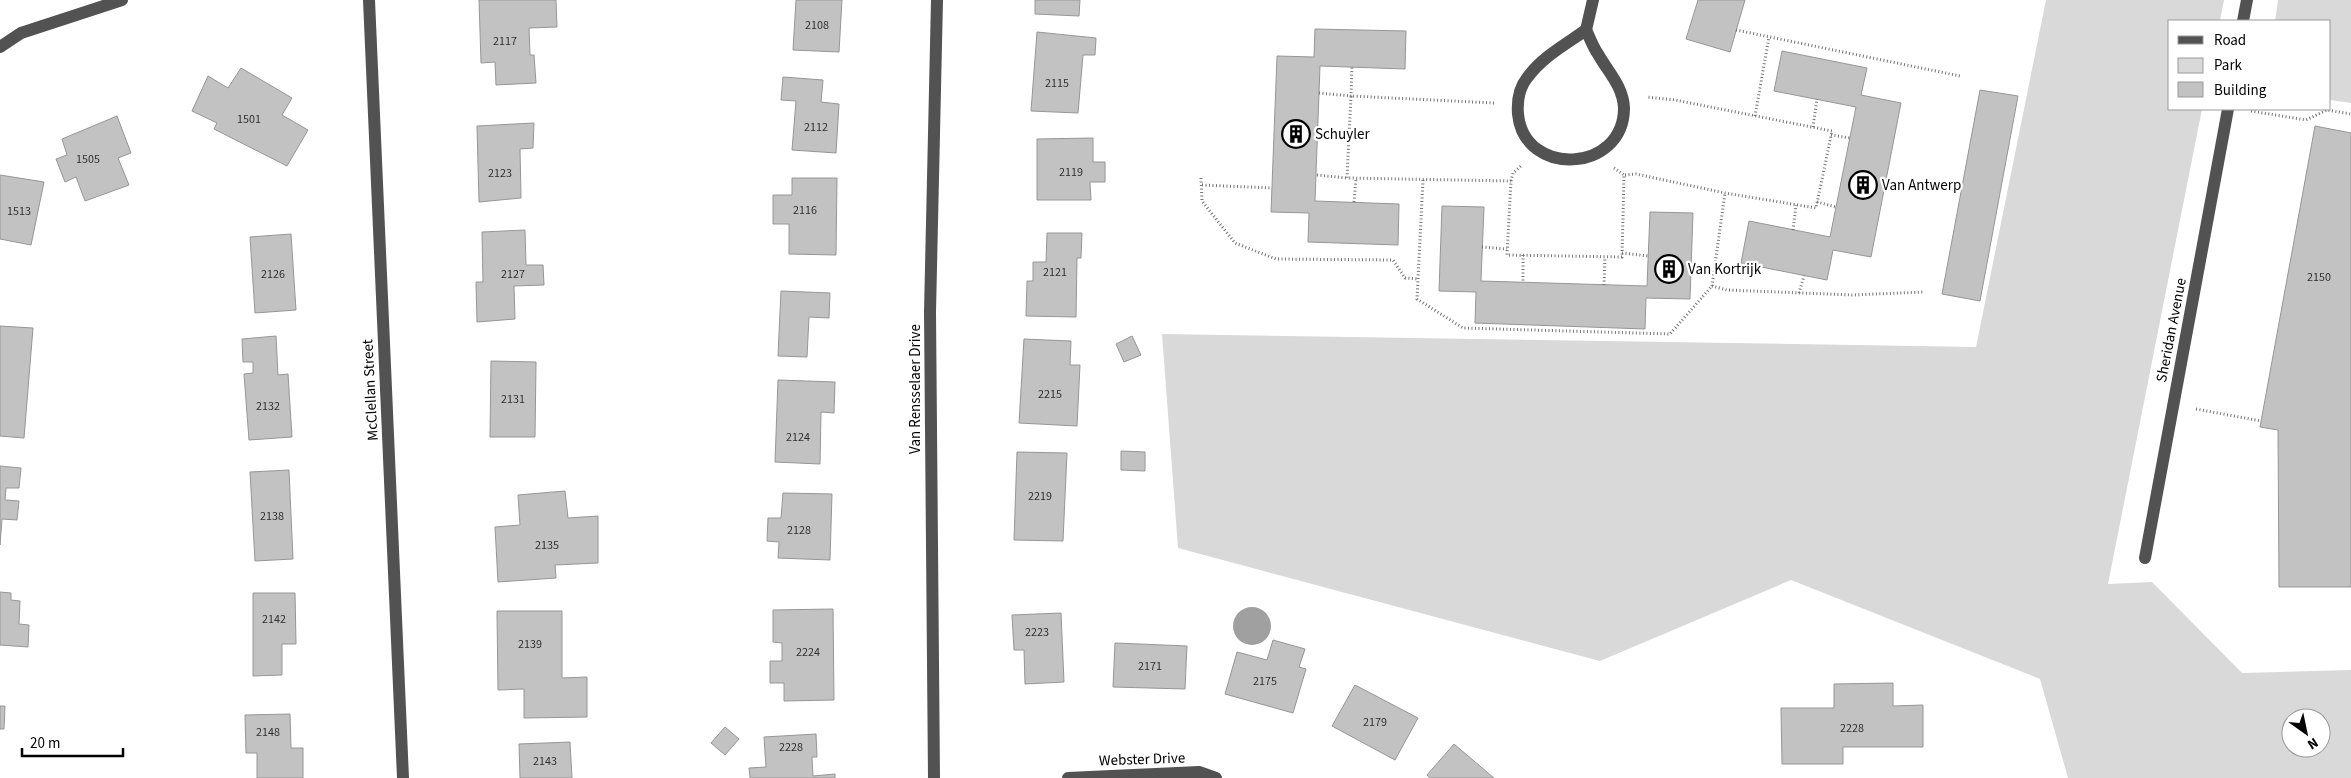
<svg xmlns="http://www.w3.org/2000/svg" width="2351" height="778" viewBox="0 0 2351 778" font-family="'Source Sans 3',sans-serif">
  <rect width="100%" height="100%" fill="#fff"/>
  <g fill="#d9d9d9" fill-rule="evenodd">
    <path d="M 2046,0 L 2224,0 L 2220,21 L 2170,21 L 2170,109 L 2202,109 L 2108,584 L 2152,582 L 2242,673 L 2351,670 L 2351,778 L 2068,778 L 2040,679 L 1791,580 L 1600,661 L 1178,548 L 1162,334 L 1976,347 ZM 2291,718 L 2321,718 L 2321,748 L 2291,748 Z"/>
    <polygon points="2278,0 2351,0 2351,103 2330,100 2330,21 2275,21"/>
  </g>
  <circle fill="#a0a0a0" cx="1252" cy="626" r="19"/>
  <g fill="#c2c2c2" stroke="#969696">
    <polygon points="479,0 556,0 557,27 529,28 530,55 534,55 536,83 496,85 495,62 481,63"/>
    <polygon points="796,0 842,0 839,52 793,50"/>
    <polygon points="1035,0 1080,0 1079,16 1035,14"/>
    <polygon points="1698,0 1745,0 1730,52 1686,39"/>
    <polygon points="1315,29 1406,31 1405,69 1320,66 1315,201 1399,204 1398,245 1308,242 1309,213 1271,212 1277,56 1314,57"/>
    <polygon points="1037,32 1096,38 1095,55 1083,55 1078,113 1031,111"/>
    <polygon points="1782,51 1867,68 1861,95 1901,103 1871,257 1833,250 1827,280 1741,263 1749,221 1830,237 1856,107 1774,91"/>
    <polygon points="241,68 292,98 282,115 308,130 287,166 214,129 217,123 192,111 208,76 228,88"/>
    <polygon points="783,77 823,80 821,102 839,104 836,153 792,150 796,101 781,100"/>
    <polygon points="1980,90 2018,96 1980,301 1942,294"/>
    <polygon points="117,116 131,153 118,158 129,185 85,201 76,177 65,182 56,159 67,155 62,139"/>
    <polygon points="534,123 533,148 520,149 521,198 479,202 477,126"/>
    <polygon points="2315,126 2351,133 2351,587 2279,587 2278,430 2260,427"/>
    <polygon points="1093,138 1093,162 1105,162 1105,182 1090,182 1091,200 1037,200 1037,139"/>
    <polygon points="0,175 44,182 31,245 0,239"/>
    <polygon points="792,178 837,178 836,255 789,254 789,224 773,224 773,195 792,195"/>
    <polygon points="1442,206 1484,207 1481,281 1647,286 1650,212 1693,213 1690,299 1646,298 1645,329 1475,323 1476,292 1439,291"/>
    <polygon points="525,230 526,265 543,265 544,285 514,286 515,319 477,322 476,282 483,282 482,232"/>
    <polygon points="1047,233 1082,233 1081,258 1077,258 1076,317 1026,316 1027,281 1033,281 1033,262 1046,262"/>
    <polygon points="291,234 296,310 255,313 250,237"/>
    <polygon points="781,291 830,293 829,318 809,317 807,357 778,356"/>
    <polygon points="0,326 33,328 24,438 0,436"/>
    <polygon points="276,336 278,375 288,374 292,437 249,440 244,374 253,373 253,362 243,362 242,339"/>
    <polygon points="1132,336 1141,355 1124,362 1116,344"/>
    <polygon points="1024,339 1071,341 1070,365 1080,365 1077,426 1019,423"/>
    <polygon points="491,361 536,362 535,437 490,437"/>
    <polygon points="778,380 835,382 834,413 821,412 820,464 775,462"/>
    <polygon points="1121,451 1145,452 1145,471 1121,470"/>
    <polygon points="1017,452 1067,453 1063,541 1014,540"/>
    <polygon points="0,466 21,468 19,488 6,488 5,500 19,501 17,520 2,519 0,545"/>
    <polygon points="289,470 293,559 255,561 250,472"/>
    <polygon points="565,491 568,518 598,516 598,563 555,565 556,578 498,582 495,527 520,525 518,495"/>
    <polygon points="783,493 832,494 830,560 778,558 779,542 767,541 768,518 781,518"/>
    <polygon points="0,592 11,593 11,600 20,601 19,624 29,625 28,647 0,645"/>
    <polygon points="253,593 295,593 296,644 282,644 282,675 253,676"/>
    <polygon points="833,609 834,700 784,701 784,683 770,683 770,661 782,661 782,643 773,642 773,610"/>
    <polygon points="497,611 562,611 562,678 587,677 587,717 524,718 524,689 498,690"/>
    <polygon points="1061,613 1064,682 1025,684 1024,650 1014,650 1012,615"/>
    <polygon points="1273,640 1305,649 1299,667 1306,669 1293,713 1225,694 1237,652 1267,660"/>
    <polygon points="1115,643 1187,646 1185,689 1113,687"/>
    <polygon points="1893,683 1893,706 1923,705 1923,747 1843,747 1843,764 1782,764 1781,708 1834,708 1834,684"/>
    <polygon points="1355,685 1418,718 1395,760 1332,726"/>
    <polygon points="0,706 5,706 4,729 0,729"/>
    <polygon points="290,714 291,748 303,748 303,778 257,778 257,753 246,753 245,715"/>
    <polygon points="725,727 739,739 725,755 711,743"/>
    <polygon points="816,734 817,757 812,757 813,776 835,774 835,778 750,778 749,768 766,767 764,737"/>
    <polygon points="570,742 572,778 520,778 519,744"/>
    <polygon points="1454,744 1494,778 1430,778 1427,775"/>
  </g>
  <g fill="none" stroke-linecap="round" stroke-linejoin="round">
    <g stroke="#747474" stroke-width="3" stroke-dasharray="1 2.5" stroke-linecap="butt">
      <polyline points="1736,30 1960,76"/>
      <polyline points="1319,93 1351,96 1352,67"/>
      <polyline points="1494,103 1351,96 1347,178 1511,181 1507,255 1622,257 1624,175 1636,174 1725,193 1816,208 1832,131 1675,100 1647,97"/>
      <polyline points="2251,111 2306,120 2327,110 2351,114"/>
      <polyline points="1755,116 1769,37"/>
      <polyline points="1813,127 1817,99"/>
      <polyline points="1831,135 1850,138"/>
      <polyline points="1614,168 1624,175"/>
      <polyline points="1317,175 1347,178"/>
      <polyline points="1201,178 1202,201 1235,243 1276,259 1393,260 1405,278 1418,279"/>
      <polyline points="1423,180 1417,299 1463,328 1670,334 1712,286 1725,193"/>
      <polyline points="1511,181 1513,173 1521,166"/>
      <polyline points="1202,185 1272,188"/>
      <polyline points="1354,202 1356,179"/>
      <polyline points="1817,202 1836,207"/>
      <polyline points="1793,230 1796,205"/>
      <polyline points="1482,247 1507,249"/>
      <polyline points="1622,253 1648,256"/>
      <polyline points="1523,255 1523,282"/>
      <polyline points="1604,285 1605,257"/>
      <polyline points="1712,286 1727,290 1852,295 1924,292"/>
      <polyline points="1799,293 1804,276"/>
      <polyline points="2196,409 2261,421"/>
    </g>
    <g stroke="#525252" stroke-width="12">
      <polyline points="369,0 403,778"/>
      <polyline points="2243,21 2247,0"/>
      <path d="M 1586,30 C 1590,38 1593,47 1598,54 C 1608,72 1623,86 1624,108 C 1624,173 1524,178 1518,114 C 1517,101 1519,88 1527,78 C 1542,57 1566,44 1586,30 Z"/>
      <polyline points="1586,30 1593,0"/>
      <polyline points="0,47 21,33 122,0"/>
      <polyline points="2145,558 2228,109"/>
      <polyline points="934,778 930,312 937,0"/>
      <polyline points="1068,778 1199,772 1216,778"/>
    </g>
  </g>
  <defs>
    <symbol id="building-ring" viewBox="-11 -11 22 22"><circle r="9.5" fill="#fff" stroke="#000" stroke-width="1.5"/><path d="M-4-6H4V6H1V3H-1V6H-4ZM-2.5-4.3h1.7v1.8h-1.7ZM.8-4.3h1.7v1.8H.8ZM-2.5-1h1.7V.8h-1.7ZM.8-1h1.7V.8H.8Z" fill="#000"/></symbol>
  </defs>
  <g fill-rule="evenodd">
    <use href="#building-ring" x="1280" y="118" width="32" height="32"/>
    <use href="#building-ring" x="1847" y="169" width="32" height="32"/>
    <use href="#building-ring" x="1653" y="253" width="32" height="32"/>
  </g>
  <g text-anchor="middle" stroke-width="4.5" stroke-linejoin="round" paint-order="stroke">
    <g font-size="12" fill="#303030">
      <text x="817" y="29">2108</text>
      <text x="505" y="45">2117</text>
      <text x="1057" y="87">2115</text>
      <text x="249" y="123">1501</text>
      <text x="816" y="131">2112</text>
      <text x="88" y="163">1505</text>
      <text x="1071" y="176">2119</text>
      <text x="500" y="177">2123</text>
      <text x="805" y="214">2116</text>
      <text x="19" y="215">1513</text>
      <text x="1055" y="276">2121</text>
      <text x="273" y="278">2126</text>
      <text x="513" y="278">2127</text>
      <text x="2319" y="281">2150</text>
      <text x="1050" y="398">2215</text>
      <text x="513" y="403">2131</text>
      <text x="268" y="410">2132</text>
      <text x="798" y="441">2124</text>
      <text x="1040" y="500">2219</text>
      <text x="272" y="520">2138</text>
      <text x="799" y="534">2128</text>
      <text x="547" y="549">2135</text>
      <text x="274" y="623">2142</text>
      <text x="1037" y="636">2223</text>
      <text x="530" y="648">2139</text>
      <text x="808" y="656">2224</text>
      <text x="1150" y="670">2171</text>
      <text x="1265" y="685">2175</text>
      <text x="1375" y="726">2179</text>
      <text x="1852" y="732">2228</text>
      <text x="268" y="736">2148</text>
      <text x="791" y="751">2228</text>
      <text x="545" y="765">2143</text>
    </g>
    <g font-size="15" fill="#000" stroke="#fff" text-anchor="start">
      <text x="1315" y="139">Schuyler</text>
      <text x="1882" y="190">Van Antwerp</text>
      <text x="1688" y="274">Van Kortrijk</text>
    </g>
    <g font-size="15" fill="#000" stroke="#fff">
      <text transform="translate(2171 330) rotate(-79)" y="5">Sheridan Avenue</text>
      <text transform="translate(915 389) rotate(-90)" y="5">Van Rensselaer Drive</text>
      <text transform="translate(370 390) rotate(-93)" y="5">McClellan Street</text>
      <text transform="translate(1142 759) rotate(-2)" y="5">Webster Drive</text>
    </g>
  </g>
  <rect x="2168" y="20" width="162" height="90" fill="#ffffff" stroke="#999999"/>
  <rect x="2178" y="36" width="25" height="8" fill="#525252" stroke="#999999"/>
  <text x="2214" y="45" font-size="15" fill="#000000">Road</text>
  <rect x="2178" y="58" width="25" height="15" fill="#d9d9d9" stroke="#999999"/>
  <text x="2214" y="70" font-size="15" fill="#000000">Park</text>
  <rect x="2178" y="82" width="25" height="15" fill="#c2c2c2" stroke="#999999"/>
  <text x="2214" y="95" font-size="15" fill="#000000">Building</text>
  <g transform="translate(2306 733) rotate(147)"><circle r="24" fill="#ffffff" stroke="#999999"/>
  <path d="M0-4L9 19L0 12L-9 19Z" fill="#000000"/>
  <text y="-8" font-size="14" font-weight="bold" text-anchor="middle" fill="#000000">N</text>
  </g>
  <path d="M22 748v8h101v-8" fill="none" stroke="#000000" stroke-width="2.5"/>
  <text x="30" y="748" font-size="15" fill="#000000" stroke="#ffffff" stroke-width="4" paint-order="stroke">20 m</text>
</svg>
